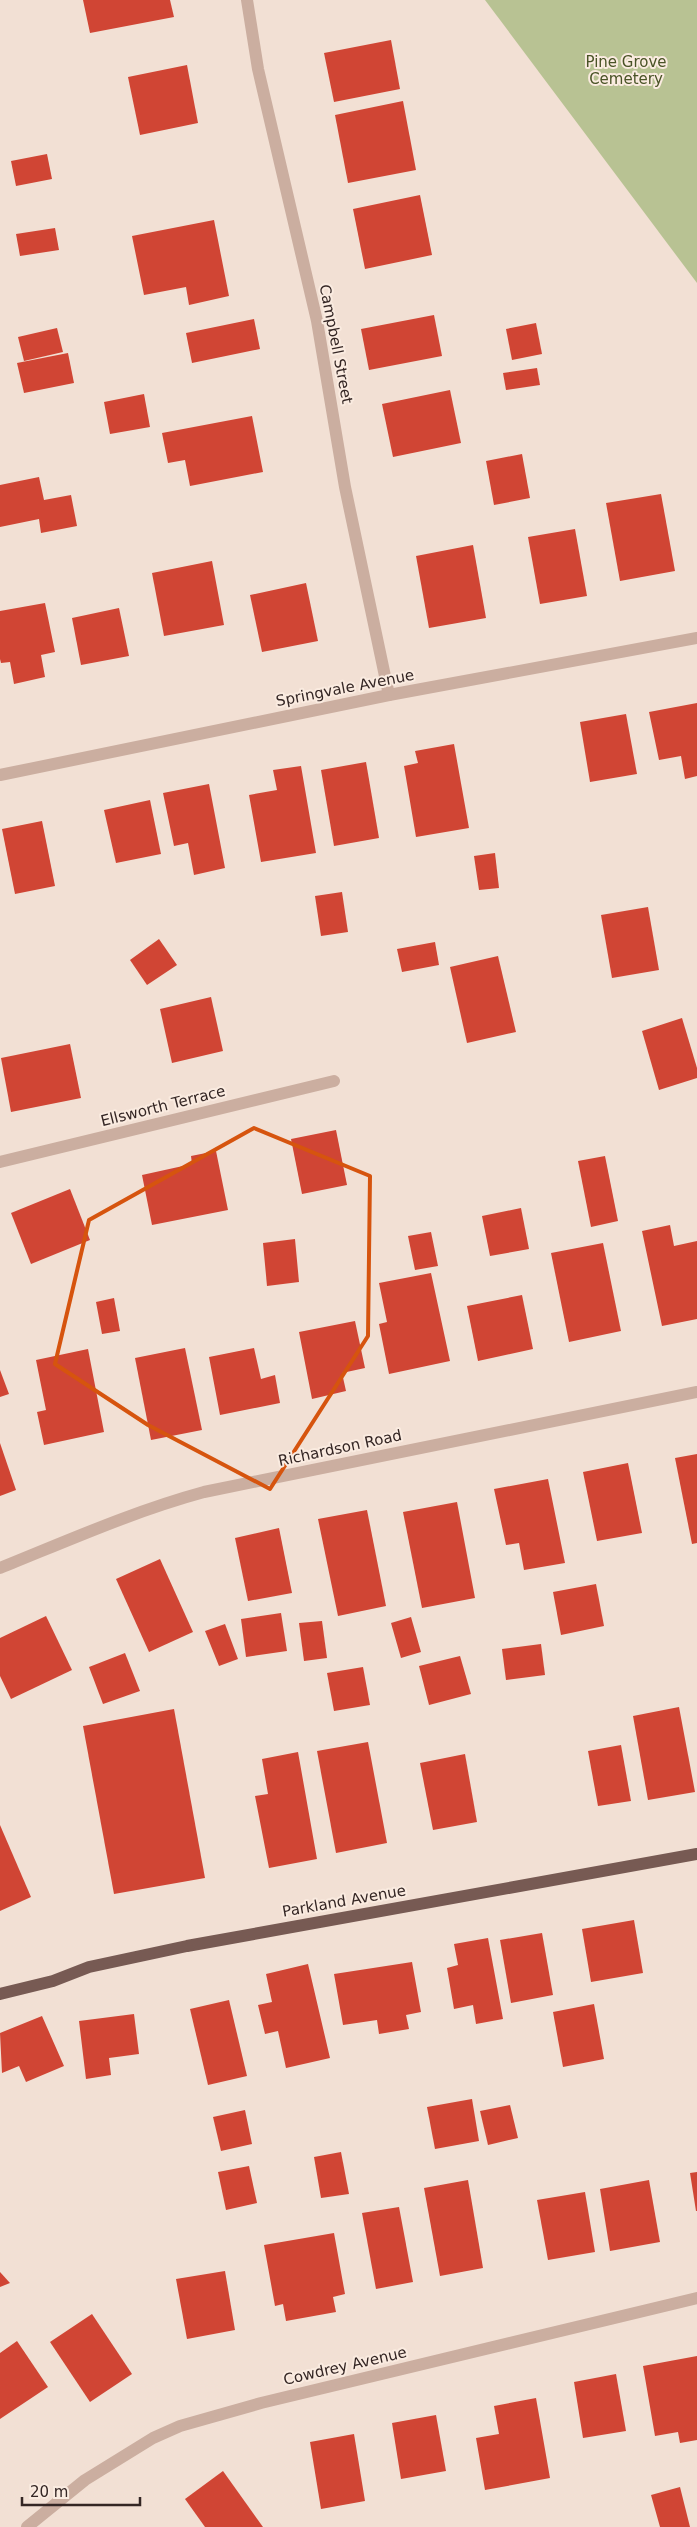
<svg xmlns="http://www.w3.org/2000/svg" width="697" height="2527" viewBox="0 0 697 2527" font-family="'DejaVu Sans',sans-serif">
  <rect width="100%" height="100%" fill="#f2e0d4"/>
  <polygon fill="#b8c293" points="485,0 697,0 697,283"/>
  <g fill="#d04534">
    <polygon points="83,0 170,0 174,17 90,33"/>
    <polygon points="391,40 400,89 334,102 324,53"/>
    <polygon points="187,65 198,123 140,135 128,77"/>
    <polygon points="403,101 416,170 348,183 335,115"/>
    <polygon points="47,154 52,179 16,186 11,161"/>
    <polygon points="420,195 432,255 365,269 353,209"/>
    <polygon points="214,220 229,296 189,305 186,287 144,295 132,236"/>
    <polygon points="55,228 59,250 20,256 16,234"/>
    <polygon points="434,315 442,356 369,370 361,329"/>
    <polygon points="254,319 260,349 192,363 186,333"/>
    <polygon points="536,323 542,354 512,360 506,329"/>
    <polygon points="57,328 63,352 24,361 18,337"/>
    <polygon points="68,353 74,383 24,393 17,363"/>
    <polygon points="537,368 540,385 506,390 503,373"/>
    <polygon points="450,390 461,443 393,457 382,404"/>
    <polygon points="144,394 150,427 110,434 104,402"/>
    <polygon points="252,416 263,472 190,486 185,460 168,463 162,433"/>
    <polygon points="522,454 530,498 494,505 486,461"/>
    <polygon points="39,477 44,500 71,495 77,526 41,533 39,519 0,527 0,485"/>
    <polygon points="661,494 675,571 620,581 606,503"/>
    <polygon points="575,529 587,596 540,604 528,537"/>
    <polygon points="473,545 486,618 429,628 416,556"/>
    <polygon points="212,561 224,625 164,636 152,573"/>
    <polygon points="306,583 318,641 262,652 250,595"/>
    <polygon points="45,603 55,652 41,655 45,677 14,684 10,662 1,663 0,659 0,611"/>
    <polygon points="119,608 129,656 81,665 72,618"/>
    <polygon points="697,703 697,776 685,779 681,756 659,760 649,712"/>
    <polygon points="626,714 637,774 590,782 580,722"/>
    <polygon points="454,744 469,828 416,837 404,766 418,763 415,751"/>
    <polygon points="366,762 379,838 334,846 321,770"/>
    <polygon points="301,766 316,853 261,862 249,795 277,790 273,770"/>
    <polygon points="209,784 225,868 194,875 188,843 174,846 163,793"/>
    <polygon points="150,800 161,854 116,863 104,810"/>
    <polygon points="42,821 55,886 15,894 2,829"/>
    <polygon points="495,853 499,888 479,890 474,856"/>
    <polygon points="342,892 348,932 321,936 315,896"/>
    <polygon points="648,907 659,970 612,978 601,915"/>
    <polygon points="159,939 177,965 147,985 130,960"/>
    <polygon points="435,942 439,965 402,972 397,949"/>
    <polygon points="498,956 516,1032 467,1043 450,967"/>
    <polygon points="211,997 223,1051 172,1063 160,1009"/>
    <polygon points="682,1018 697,1068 697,1078 659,1090 642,1031"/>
    <polygon points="70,1044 81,1098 11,1112 1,1058"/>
    <polygon points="336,1130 347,1185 302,1194 291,1139"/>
    <polygon points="216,1151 228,1210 152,1225 142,1175 192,1164 191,1156"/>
    <polygon points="605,1156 618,1221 591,1227 578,1161"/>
    <polygon points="70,1189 90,1240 31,1264 11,1213"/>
    <polygon points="521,1208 529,1249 490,1256 482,1216"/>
    <polygon points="670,1225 674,1246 697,1241 697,1319 662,1326 642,1231"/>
    <polygon points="431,1232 438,1266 415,1270 408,1236"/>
    <polygon points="295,1239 299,1282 267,1286 263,1243"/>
    <polygon points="603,1243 621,1331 569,1342 551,1253"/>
    <polygon points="431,1273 450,1361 389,1374 379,1324 387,1322 379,1283"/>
    <polygon points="522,1295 533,1349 478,1361 467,1306"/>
    <polygon points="114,1298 120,1331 102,1334 96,1302"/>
    <polygon points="355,1321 365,1368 342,1373 346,1391 312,1399 299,1332"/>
    <polygon points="185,1348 202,1430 151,1440 135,1358"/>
    <polygon points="254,1348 261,1379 275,1375 280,1403 220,1415 209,1357"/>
    <polygon points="88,1349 104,1432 44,1445 37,1412 46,1410 36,1360"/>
    <polygon points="0,1370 9,1394 0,1397"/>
    <polygon points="0,1443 16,1490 0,1496"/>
    <polygon points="697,1454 697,1543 692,1544 675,1458"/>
    <polygon points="628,1463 642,1533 597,1541 583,1472"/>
    <polygon points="548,1479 565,1563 524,1570 519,1543 506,1545 494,1489"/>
    <polygon points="457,1502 475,1598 422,1608 403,1512"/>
    <polygon points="367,1510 386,1606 338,1616 318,1519"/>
    <polygon points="279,1528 292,1593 248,1601 235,1538"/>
    <polygon points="160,1559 193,1632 149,1652 116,1579"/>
    <polygon points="596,1584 604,1626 561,1635 553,1592"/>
    <polygon points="281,1613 287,1651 246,1657 241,1619"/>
    <polygon points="46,1616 72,1670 11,1699 0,1676 0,1638"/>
    <polygon points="411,1617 421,1652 401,1658 391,1623"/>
    <polygon points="322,1621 327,1658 304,1661 299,1623"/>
    <polygon points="225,1624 238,1659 219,1666 205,1631"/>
    <polygon points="541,1644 545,1675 506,1680 502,1649"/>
    <polygon points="125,1653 140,1691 103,1704 89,1667"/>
    <polygon points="460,1656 471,1694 429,1705 419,1666"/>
    <polygon points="363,1667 370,1705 334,1711 327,1673"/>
    <polygon points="679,1707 695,1792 648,1800 633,1716"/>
    <polygon points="174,1709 205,1878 114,1894 83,1726"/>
    <polygon points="368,1742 387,1843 336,1853 317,1751"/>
    <polygon points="621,1745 631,1801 598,1806 588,1751"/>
    <polygon points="298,1752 317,1859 269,1868 255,1796 268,1794 262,1759"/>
    <polygon points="465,1754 477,1822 433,1830 420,1763"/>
    <polygon points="0,1825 31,1897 0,1911"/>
    <polygon points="634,1920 643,1973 591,1982 582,1929"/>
    <polygon points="542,1933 553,1995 511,2003 500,1940"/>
    <polygon points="488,1938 503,2019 476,2024 473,2005 454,2009 447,1968 458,1965 454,1944"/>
    <polygon points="412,1962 421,2012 406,2015 409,2029 379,2034 377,2020 343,2025 334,1974"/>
    <polygon points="308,1964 330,2058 286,2068 278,2031 265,2034 258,2005 272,2002 266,1974"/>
    <polygon points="229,2000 247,2076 208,2085 190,2009"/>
    <polygon points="594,2004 604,2059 563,2067 553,2012"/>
    <polygon points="134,2014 139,2054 109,2058 111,2075 86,2079 79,2021"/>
    <polygon points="42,2016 64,2066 26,2082 19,2066 2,2073 0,2033"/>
    <polygon points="472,2099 479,2141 435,2149 427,2107"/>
    <polygon points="510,2105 518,2138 488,2145 480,2111"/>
    <polygon points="245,2110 252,2144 221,2151 213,2117"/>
    <polygon points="341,2152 349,2194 321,2198 314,2157"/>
    <polygon points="249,2166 257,2203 226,2210 218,2172"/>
    <polygon points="697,2172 697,2211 696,2211 690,2173"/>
    <polygon points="468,2180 483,2268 440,2276 424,2188"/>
    <polygon points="649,2180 660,2242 610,2251 600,2189"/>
    <polygon points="585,2192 595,2252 548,2260 537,2200"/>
    <polygon points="399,2207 413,2282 376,2289 362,2213"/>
    <polygon points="334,2233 345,2294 333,2297 336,2312 286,2321 283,2304 275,2306 264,2245"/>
    <polygon points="225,2271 235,2330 187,2339 176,2279"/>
    <polygon points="0,2272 10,2283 0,2287"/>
    <polygon points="92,2314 132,2374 90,2402 50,2342"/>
    <polygon points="17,2341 48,2387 0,2419 0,2353"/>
    <polygon points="697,2356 697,2440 680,2443 678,2432 655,2436 643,2366"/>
    <polygon points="616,2374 626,2431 583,2438 574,2382"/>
    <polygon points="536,2398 550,2478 485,2490 476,2438 499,2434 494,2406"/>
    <polygon points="436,2415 446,2471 401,2479 392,2423"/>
    <polygon points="354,2434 365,2501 321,2509 310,2442"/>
    <polygon points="223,2471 263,2527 205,2527 185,2499"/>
    <polygon points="680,2487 690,2527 660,2527 651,2495"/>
  </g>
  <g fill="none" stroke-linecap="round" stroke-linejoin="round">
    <g stroke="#cbaea0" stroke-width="12">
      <polyline points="247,0 258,69 317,321 345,487 389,695"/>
      <polyline points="0,775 389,695 697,638"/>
      <polyline points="0,1162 334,1081"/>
      <path d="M 0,1568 C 67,1541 134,1511 204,1492 L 697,1392"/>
      <polyline points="27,2527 85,2480 153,2438 180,2426 261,2403 697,2298"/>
    </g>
    <polyline stroke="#775a53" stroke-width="12" points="0,1994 53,1981 89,1967 187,1946 697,1854"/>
  </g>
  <path fill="none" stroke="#d6540e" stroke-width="4" stroke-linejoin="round" d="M 254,1128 L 370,1176 L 368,1336 L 270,1489 L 148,1425 L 55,1364 L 89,1220 Z"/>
  <g text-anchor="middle" stroke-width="4" stroke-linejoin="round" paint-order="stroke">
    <g font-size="15" fill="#495326" stroke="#faebe0">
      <text x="626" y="67">Pine Grove<tspan x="626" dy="17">Cemetery</tspan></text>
    </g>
    <g font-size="15" fill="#342624" stroke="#faebe0">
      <text transform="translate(336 344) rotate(79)" y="5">Campbell Street</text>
      <text transform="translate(345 688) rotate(-11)" y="5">Springvale Avenue</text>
      <text transform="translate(163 1106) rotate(-14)" y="5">Ellsworth Terrace</text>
      <text transform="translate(340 1448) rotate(-12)" y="5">Richardson Road</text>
      <text transform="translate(344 1901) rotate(-10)" y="5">Parkland Avenue</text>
      <text transform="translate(345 2366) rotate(-13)" y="5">Cowdrey Avenue</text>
    </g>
  </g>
  <path d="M22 2497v8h118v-8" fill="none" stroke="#342624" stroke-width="2.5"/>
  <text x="30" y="2497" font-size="15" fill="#342624" stroke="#faebe0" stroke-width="4" paint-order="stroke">20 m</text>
</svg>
